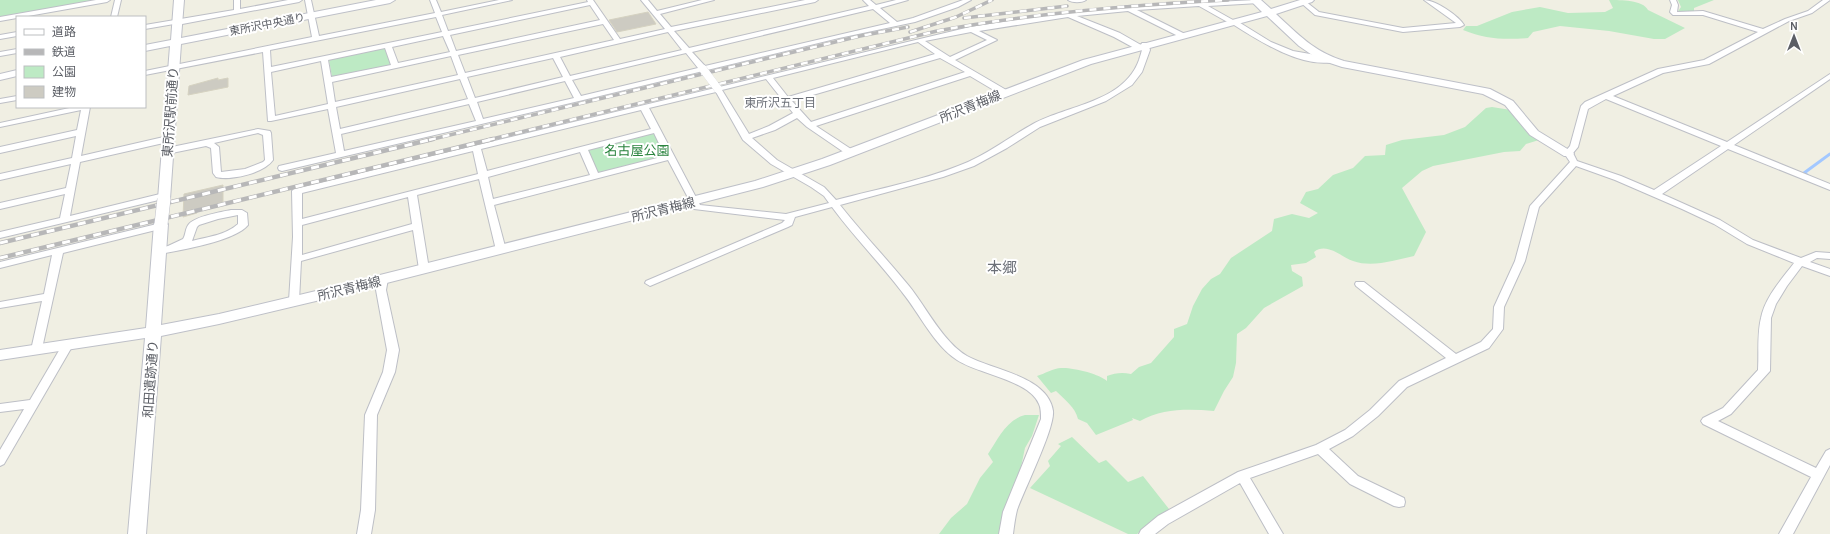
<svg xmlns="http://www.w3.org/2000/svg" width="1830" height="534" viewBox="0 0 1830 534" font-family="Karla,'Noto Sans JP',sans-serif">
  <rect width="100%" height="100%" fill="#f0efe3"/>
  <g fill="#bdeac4">
    <polygon points="0,0 101,0 0,18"/>
    <path d="M 1609,0 C 1621,0 1643,0 1648,10 L 1685,28 L 1665,39 L 1654,39 L 1609,31 L 1560,26 L 1533,32 L 1528,38 C 1503,40 1486,39 1463,30 L 1466,26 L 1477,26 L 1512,12 L 1540,7 L 1568,13 L 1605,12 L 1613,8 Z"/>
    <polygon points="1678,0 1714,0 1694,8 1694,12 1677,13 1681,7"/>
    <polygon points="384,48 386,48 392,64 390,66 332,77 329,60 330,59"/>
    <path d="M 1492,107 L 1511,110 L 1527,132 L 1539,140 L 1526,144 L 1520,151 L 1504,152 L 1433,166 L 1422,171 L 1402,188 L 1426,232 L 1414,256 C 1394,260 1373,268 1353,261 C 1341,257 1327,242 1314,252 L 1316,257 L 1306,263 L 1291,265 L 1292,271 L 1302,277 L 1303,286 L 1264,308 L 1246,328 L 1237,334 L 1236,363 L 1233,377 L 1224,391 L 1214,411 C 1189,409 1163,408 1140,421 L 1132,418 L 1133,420 L 1096,435 L 1087,423 L 1078,419 C 1075,407 1065,400 1056,391 L 1051,393 L 1037,376 C 1044,374 1054,368 1061,368 C 1072,367 1100,374 1107,381 L 1107,376 C 1115,373 1122,372 1131,374 L 1139,367 L 1151,363 L 1174,337 L 1174,329 L 1187,324 L 1193,306 L 1202,289 L 1211,279 L 1220,274 L 1231,258 L 1272,231 L 1274,219 L 1292,214 L 1309,218 L 1318,213 L 1300,203 L 1306,192 L 1318,189 L 1333,175 L 1353,168 L 1365,156 L 1385,155 L 1386,145 L 1402,140 L 1444,135 L 1465,127 L 1486,108 Z"/>
    <polygon points="650,133 654,133 666,155 664,157 596,173 587,151 589,149"/>
    <path d="M 1025,415 L 1039,415 L 1032,436 L 1025,448 L 1021,467 L 1011,493 L 1004,515 L 1001,534 L 939,534 L 951,518 L 967,504 L 980,478 L 993,462 L 988,454 C 998,439 1006,420 1025,415 Z"/>
    <polygon points="1072,437 1099,463 1106,460 1128,482 1143,476 1169,509 1154,519 1137,534 1128,534 1030,488 1050,466 1048,461 1061,446 1058,444"/>
  </g>
  <g fill="none" stroke-linecap="round" stroke-linejoin="round">
    <polyline stroke="#a3c8ff" stroke-width="3" points="1807,175 1804,173 1830,154"/>
  </g>
  <g fill="#cdcbc2" stroke="#d5d2c1">
    <polygon points="648,12 656,24 617,32 609,20"/>
    <polygon points="218,78 218,80 228,78 228,87 188,95 189,86"/>
    <polygon points="223,185 223,202 197,209 197,213 183,217 184,194"/>
  </g>
  <g fill="none" stroke-linecap="round" stroke-linejoin="round">
    <defs>
      <g id="street">
        <polygon points="96,0 110,0 107,2 0,21 0,17"/>
        <polygon points="115,0 121,0 117,17 111,17"/>
        <polygon points="234,0 240,0 240,9 288,0 302,0 299,2 177,25 174,24 145,29 145,25 234,10"/>
        <path d="M 305,0 L 311,0 L 319,36 L 435,13 L 430,0 L 436,0 L 441,12 L 499,0 L 512,0 L 442,15 L 448,31 L 588,2 L 587,0 L 593,0 L 620,39 L 665,29 L 641,0 L 648,0 L 657,11 L 702,0 L 714,0 L 660,14 L 671,27 L 805,0 L 818,0 L 815,2 L 674,31 L 689,48 L 869,6 L 863,0 L 870,0 L 876,5 L 896,0 L 908,0 L 880,8 L 897,22 L 913,18 L 963,0 L 971,0 L 958,7 L 915,22 L 839,38 L 579,101 L 282,171 L 279,170 L 278,168 L 279,166 L 336,153 L 328,109 L 271,121 L 268,121 L 263,52 L 145,75 L 145,71 L 312,37 ZM 590,5 L 600,20 L 456,51 L 450,35 ZM 873,9 L 890,23 L 705,66 L 692,52 ZM 436,17 L 442,32 L 271,67 L 270,50 ZM 603,24 L 614,40 L 465,73 L 458,55 ZM 668,32 L 682,50 L 570,76 L 560,57 ZM 443,36 L 450,52 L 398,63 L 392,47 ZM 385,48 L 391,65 L 331,77 L 328,60 ZM 686,53 L 698,68 L 581,96 L 572,80 ZM 451,56 L 458,75 L 335,102 L 332,82 ZM 553,58 L 563,77 L 475,98 L 467,77 ZM 321,61 L 328,104 L 275,116 L 271,72 ZM 460,79 L 468,99 L 340,129 L 336,107 ZM 565,81 L 574,98 L 483,119 L 477,102 ZM 469,104 L 476,121 L 344,151 L 341,134 Z"/>
        <path d="M 1068,0 L 1086,0 C 1082,3 1072,3 1068,0 Z"/>
        <path d="M 1257,0 L 1260,2 L 1259,3 L 1208,6 L 1233,20 L 1237,21 L 1271,42 L 1293,51 L 1333,58 L 1333,62 C 1302,68 1259,41 1234,25 L 1231,24 L 1199,6 L 1137,10 L 1185,34 L 1185,38 L 1182,38 L 1128,11 L 1077,16 L 1120,33 L 1141,45 L 1142,43 L 1148,43 L 1150,50 L 1142,72 L 1132,85 L 1106,101 L 1040,127 L 1007,148 L 974,166 L 943,177 L 840,205 C 862,233 887,259 909,286 C 926,307 943,342 967,356 C 992,370 1048,376 1053,411 C 1055,428 1024,490 1017,510 C 1015,518 1014,526 1013,534 L 999,534 L 1003,512 L 1041,419 C 1041,414 1041,408 1039,404 C 1029,380 978,374 957,360 C 933,344 920,314 902,292 C 880,263 854,237 832,207 L 795,217 L 792,225 L 788,227 L 650,286 L 645,283 L 646,281 L 782,223 L 785,220 L 694,209 L 668,160 L 494,205 L 506,250 L 501,253 L 496,250 L 479,179 L 417,195 L 429,269 L 428,271 L 424,272 L 419,269 L 413,230 L 301,261 L 299,301 L 294,304 L 289,301 L 293,237 L 292,191 L 294,189 L 970,27 L 1047,15 L 1128,6 ZM 1068,17 L 1114,37 L 1136,49 L 1142,48 C 1142,52 1140,56 1139,60 C 1124,102 1068,105 1033,124 C 1011,136 991,152 968,162 C 929,179 878,189 836,200 L 824,187 L 777,160 L 752,138 L 775,130 L 797,118 L 807,127 L 848,155 L 854,155 L 855,153 L 854,151 L 816,126 L 970,76 L 1002,95 L 1008,95 L 1008,91 L 955,60 L 997,40 L 979,31 ZM 971,32 L 987,40 L 950,57 L 925,41 ZM 918,42 L 935,54 L 788,97 L 773,78 ZM 940,58 L 965,72 L 811,122 L 792,101 ZM 766,79 L 793,113 L 769,126 L 749,134 L 722,90 ZM 716,92 L 743,140 L 771,164 L 811,187 L 824,196 L 829,203 L 786,214 L 700,205 L 649,108 ZM 641,110 L 651,129 L 487,171 L 481,149 ZM 654,133 L 665,156 L 598,173 L 588,150 ZM 473,151 L 478,174 L 302,219 L 302,193 ZM 580,152 L 590,175 L 493,199 L 488,177 ZM 408,197 L 412,224 L 302,255 L 302,225 Z"/>
        <path d="M 1424,0 C 1435,0 1458,15 1464,25 L 1460,27 L 1403,32 L 1315,15 L 1300,2 L 1305,1 L 1319,12 L 1403,28 L 1456,23 Z"/>
        <path d="M 1670,0 L 1676,0 L 1678,5 L 1677,12 L 1703,11 L 1763,29 L 1785,19 L 1808,11 L 1823,0 L 1830,0 L 1812,13 L 1789,21 L 1709,64 L 1663,73 L 1613,96 L 1727,142 L 1830,74 L 1830,79 L 1734,145 L 1830,184 L 1830,190 L 1728,149 L 1662,194 L 1720,220 L 1753,240 L 1801,258 L 1816,252 L 1830,253 L 1830,259 L 1817,258 L 1810,262 L 1830,269 L 1830,276 L 1802,266 L 1787,286 L 1776,304 L 1771,318 L 1770,371 L 1731,414 L 1718,421 L 1816,468 L 1826,451 L 1830,449 L 1830,465 L 1793,534 L 1779,534 L 1811,477 L 1703,424 L 1701,421 L 1703,418 L 1723,408 L 1758,370 C 1759,353 1757,334 1761,318 C 1765,297 1782,279 1794,263 L 1747,244 L 1714,224 L 1682,209 L 1615,180 L 1576,166 L 1539,207 L 1525,261 L 1504,307 L 1503,329 L 1489,348 L 1407,387 L 1378,416 L 1353,436 L 1329,449 L 1358,476 L 1404,498 L 1405,502 L 1404,506 L 1399,507 L 1394,506 L 1350,484 L 1318,454 L 1250,478 L 1283,534 L 1269,534 L 1240,483 L 1168,524 L 1155,534 L 1139,534 L 1141,530 L 1158,516 L 1238,472 L 1316,445 L 1345,430 L 1370,410 L 1399,381 L 1446,358 L 1356,286 L 1355,284 L 1356,282 L 1364,282 L 1456,354 L 1481,342 L 1493,329 L 1494,307 L 1515,261 L 1530,206 L 1570,162 L 1564,153 L 1570,146 L 1581,106 L 1585,102 L 1658,69 L 1704,60 L 1758,32 L 1703,15 L 1673,15 L 1670,12 L 1672,5 ZM 1606,99 L 1721,146 L 1654,190 L 1621,176 L 1577,161 L 1573,153 L 1578,147 L 1588,109 Z"/>
        <polygon points="17,32 17,36 0,39 0,35"/>
        <polygon points="17,49 17,53 0,56 0,52"/>
        <polygon points="17,96 17,100 0,103 0,99"/>
        <polygon points="74,107 90,107 81,156 168,136 172,139 168,142 80,162 70,216 164,193 169,196 167,198 0,238 0,232 60,218 65,194 0,209 0,203 66,188 71,164 0,180 0,174 72,158 76,136 0,153 0,147 77,130 81,110 0,127 0,123"/>
        <path d="M 258,129 L 270,131 L 271,133 L 273,160 C 264,173 231,181 216,177 L 213,173 L 211,148 L 206,146 L 167,154 L 163,151 L 167,148 ZM 258,133 L 263,135 L 265,160 L 263,162 L 245,169 L 221,172 L 219,147 L 214,143 Z"/>
        <path d="M 231,210 L 242,210 L 247,213 L 248,225 C 235,241 181,250 160,254 L 155,251 L 157,249 L 168,246 L 183,239 C 186,235 185,228 189,224 C 196,216 221,212 231,210 ZM 238,215 L 238,224 C 226,235 207,237 192,241 L 197,227 L 199,225 L 218,219 Z"/>
        <polygon points="161,223 164,224 166,226 164,228 63,253 41,353 33,353 31,350 42,301 0,308 0,302 44,294 52,255 0,268 0,262"/>
        <polygon points="383,276 388,279 386,290 399,350 395,372 377,415 375,510 371,534 357,534 361,510 365,415 383,372 387,350 376,290 378,279"/>
        <polygon points="68,341 72,342 73,345 4,464 0,466 0,450 24,409 0,412 0,404 30,400 64,342"/>
      </g>
      <g id="secondary">
        <polygon points="174,0 184,0 181,38 376,0 395,0 390,3 181,44 170,199 169,202 159,202 158,199 170,46 145,51 145,45 171,40"/>
        <path d="M 1250,0 L 1261,0 L 1271,9 L 1300,0 L 1314,0 L 1312,2 L 1276,14 C 1299,35 1313,51 1344,61 L 1490,89 L 1513,101 L 1538,131 L 1574,153 L 1572,156 L 1564,156 L 1530,135 L 1505,105 L 1483,94 L 1342,67 L 1318,59 L 1299,46 L 1267,16 L 1091,64 L 830,165 L 763,187 L 316,301 L 219,324 L 161,336 L 146,534 L 128,534 L 145,338 L 0,360 L 0,350 L 146,328 L 154,224 L 156,221 L 166,221 L 168,224 L 161,325 L 219,314 L 316,291 L 755,181 L 822,159 L 1083,60 L 1262,12 Z"/>
        <polygon points="17,70 17,76 0,80 0,74"/>
      </g>
    </defs>
    <use href="#street" stroke="#bdbfc6" stroke-width="2"/>
    <use href="#secondary" stroke="#bec0c8" stroke-width="2"/>
    <use href="#street" fill="#fff" fill-rule="evenodd"/>
    <use href="#secondary" fill="#fff" fill-rule="evenodd"/>
    <defs>
      <g id="rail-far1">
        <polyline points="964,18 1067,6"/>
        <polyline points="910,32 956,17 992,0"/>
        <polyline points="429,140 860,36 908,27"/>
        <path d="M 488,140 L 937,31 C 1033,13 1130,5 1228,0"/>
      </g>
      <g id="rail">
        <polyline points="0,243 433,139"/>
        <polyline points="0,258 493,139"/>
      </g>
    </defs>
    <use href="#rail-far1" stroke="#b7b7b8" stroke-width="3.5"/>
    <use href="#rail" stroke="#b7b7b8" stroke-width="4.5"/>
    <use href="#rail-far1" stroke="#fff" stroke-width="2.5" stroke-dasharray="7" stroke-linecap="butt"/>
    <use href="#rail" stroke="#fff" stroke-width="3" stroke-dasharray="8" stroke-linecap="butt"/>
    <defs>
      <polyline id="street-bridge" points="703,69 718,89"/>
      <polyline id="secondary-bridge" points="161,224 164,199"/>
    </defs>
    <use href="#street-bridge" stroke="#bdbfc6" stroke-width="8" stroke-linecap="butt"/>
    <use href="#secondary-bridge" stroke="#bec0c8" stroke-width="14" stroke-linecap="butt"/>
    <use href="#street-bridge" stroke="#fff" stroke-width="8"/>
    <use href="#secondary-bridge" stroke="#fff" stroke-width="13"/>
  </g>
  <g text-anchor="middle" stroke-width="4" stroke-linejoin="round" paint-order="stroke">
    <g font-size="11" fill="#5b5e65" stroke="#fff">
      <text transform="translate(267 24) rotate(-11)" y="4">東所沢中央通り</text>
    </g>
    <g font-size="12" fill="#6c7078" stroke="#fff">
      <text x="780" y="107">東所沢五丁目</text>
    </g>
    <g font-size="13" fill="#5b5e65" stroke="#fff">
      <text transform="translate(970 106) rotate(-22)" y="5">所沢青梅線</text>
      <text transform="translate(170 112) rotate(-86)" y="5">東所沢駅前通り</text>
      <text transform="translate(663 209) rotate(-14)" y="5">所沢青梅線</text>
      <text transform="translate(349 288) rotate(-14)" y="5">所沢青梅線</text>
      <text transform="translate(150 379) rotate(-86)" y="5">和田遺跡通り</text>
    </g>
    <g font-size="13" fill="#2b843f" stroke="#fff">
      <text x="637" y="155">名古屋公園</text>
    </g>
    <g font-size="15" fill="#6c7078" stroke="#fff">
      <text x="1002" y="273">本郷</text>
    </g>
  </g>
  <rect x="16" y="16" width="130" height="92" fill="#ffffff" stroke="#bdbfc1"/>
  <rect x="24" y="29" width="20" height="6" fill="#ffffff" stroke="#bdbfc1"/>
  <text x="52" y="36" font-size="12" fill="#5b5e65">道路</text>
  <rect x="24" y="49" width="20" height="6" fill="#b7b7b8" stroke="#bdbfc1"/>
  <text x="52" y="56" font-size="12" fill="#5b5e65">鉄道</text>
  <rect x="24" y="66" width="20" height="12" fill="#bdeac4" stroke="#bdbfc1"/>
  <text x="52" y="76" font-size="12" fill="#5b5e65">公園</text>
  <rect x="24" y="86" width="20" height="12" fill="#cdcbc2" stroke="#bdbfc1"/>
  <text x="52" y="96" font-size="12" fill="#5b5e65">建物</text>
  <g transform="translate(1794 36)" stroke="#ffffff" stroke-width="3" paint-order="stroke">
  <path d="M0-3L7 15L0 10L-7 15Z" fill="#5b5e65"/>
  <text y="-6" font-size="11" font-weight="bold" text-anchor="middle" fill="#5b5e65">N</text>
  </g>
</svg>
